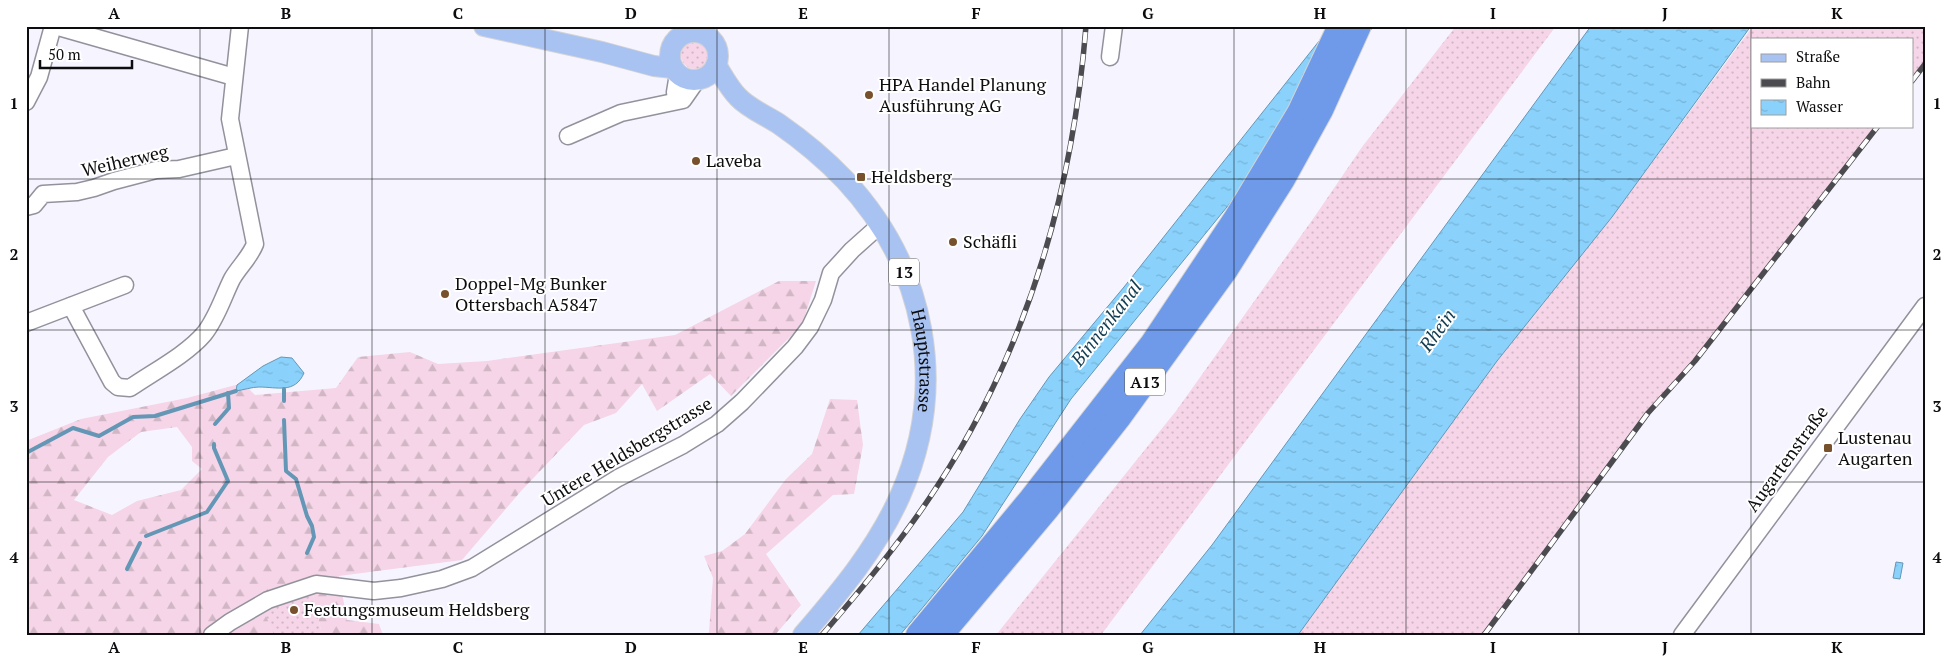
<svg xmlns="http://www.w3.org/2000/svg" width="1951" height="661" viewBox="0 0 1951 661" font-family="'PT Serif',serif">
  <defs>
    <pattern id="grass-dots" width="8" height="8" patternUnits="userSpaceOnUse" patternTransform="scale(1.25)"><rect width="8" height="8" fill="#f5d5e7"/><path d="M2 2h.1M6 6h.1" fill="none" stroke="#d1b6c5" stroke-width="1.8" stroke-linecap="round"/></pattern>
    <pattern id="forest-firs" width="22" height="20" patternUnits="userSpaceOnUse" patternTransform="scale(1.25)"><rect width="22" height="20" fill="#f5d5e7"/><path d="M5 1l3.5 6h-7zM16 11l3.5 6h-7z" fill="#d1b6c5"/></pattern>
    <pattern id="water-ripples" width="26" height="14" patternUnits="userSpaceOnUse" patternTransform="scale(1.25)"><rect width="26" height="14" fill="#8ad2fc"/><path d="M2 4q2-2 4 0t4 0M15 11q2-2 4 0t4 0" fill="none" stroke="#76b3d7"/></pattern>
  </defs>
  <rect width="100%" height="100%" fill="#f6f5ff"/>
  <g fill="url(#grass-dots)">
    <polygon points="1456,26 1556,26 1101,635 996,635 1176,411 1315,216 1362,147"/>
    <polygon points="1753,26 1925,26 1925,63 1912,79 1912,39 1752,39 1752,126 1876,126 1695,361 1648,413 1484,635 1298,635 1497,361 1612,217"/>
    <circle cx="695" cy="55" r="14"/>
    <polygon points="312,589 322,635 274,635 261,607"/>
  </g>
  <g fill="url(#forest-firs)" fill-rule="evenodd">
    <path d="M 779,281 L 816,281 L 802,325 L 731,396 L 710,374 L 657,411 L 642,384 L 616,413 L 584,425 L 522,490 L 462,560 L 339,576 L 347,620 L 379,624 L 383,635 L 322,635 L 312,590 L 262,607 L 274,635 L 26,635 L 26,441 L 81,419 L 187,398 L 243,383 L 255,395 L 336,388 L 358,357 L 410,352 L 438,364 L 487,361 L 675,335 ZM 177,427 L 192,447 L 192,461 L 202,469 L 181,490 L 137,501 L 112,515 L 74,500 L 108,457 L 141,432 Z"/>
    <polygon points="830,399 857,400 863,445 854,494 833,495 766,554 801,605 775,635 707,635 709,632 713,578 704,556 722,551 745,534 786,479 812,454"/>
  </g>
  <g fill="url(#water-ripples)" stroke="#6497b5">
    <polygon points="1331,26 1374,26 1071,399 982,536 900,635 858,635 963,512 1020,419 1049,377 1124,287"/>
    <polygon points="1591,26 1751,26 1612,217 1497,361 1298,635 1140,635 1212,545"/>
    <path d="M 281,357 L 292,358 L 304,373 C 295,394 277,387 259,387 C 252,387 243,390 236,391 L 237,385 L 263,366 Z"/>
    <polygon points="1896,562 1903,563 1900,579 1893,578"/>
  </g>
  <g fill="none" stroke-linecap="round" stroke-linejoin="round">
    <g stroke="#6497b5" stroke-width="4">
      <polyline points="284,389 284,401"/>
      <polyline points="284,420 286,471 296,479 307,516 312,526 314,537 307,553"/>
      <polyline points="215,424 229,408 228,393"/>
      <polyline points="26,453 73,428 99,436 133,417 155,416 236,391"/>
      <polyline points="146,536 207,512 228,481 214,448 214,444"/>
      <polyline points="127,569 140,543"/>
    </g>
    <defs>
      <g id="minor">
        <polyline points="55,26 234,77"/>
        <polyline points="1110,57 1114,26"/>
        <polyline points="676,100 675,92 678,74"/>
        <polyline points="26,102 39,77 53,26"/>
        <polyline points="568,136 621,113 683,100 697,80"/>
        <polyline points="26,207 34,205 43,194 77,192 94,188 114,181 156,170 179,169 236,156"/>
        <path d="M 71,306 L 112,382 L 118,387 L 130,388 C 153,372 186,355 204,334 C 217,318 223,297 232,279 C 239,267 250,257 255,244 L 230,119 L 240,26"/>
        <polyline points="26,323 125,285"/>
        <polyline points="212,635 230,622 268,600 316,584 374,591 401,588 442,579 472,568 618,478 683,445 717,424 742,402 795,347 810,327 823,300 831,273 852,250 880,225"/>
        <polyline points="1682,635 1925,306"/>
      </g>
      <g id="major">
        <polyline points="484,26 602,52 654,66 673,68"/>
        <circle cx="694" cy="56" r="24"/>
        <path id="s1" d="M 716,65 C 723,76 729,88 738,97 C 748,108 765,115 779,124 C 802,140 825,159 845,180 C 926,267 949,386 900,496 C 877,548 840,592 803,635"/>
      </g>
      <g id="highway">
        <polyline points="918,635 1031,499 1152,344 1236,218 1299,113 1340,26"/>
        <polyline points="941,635 1047,509 1120,416 1225,271 1283,179 1321,110 1359,26"/>
      </g>
    </defs>
    <use href="#minor" stroke="#92929d" stroke-width="19"/>
    <use href="#major" stroke="#d3d3d4" stroke-width="22"/>
    <use href="#highway" stroke="#d3d3d4" stroke-width="26"/>
    <use href="#minor" stroke="#fff" stroke-width="16"/>
    <use href="#major" stroke="#a8c2f2" stroke-width="20"/>
    <use href="#highway" stroke="#6e9ae9" stroke-width="24"/>
    <defs>
      <g id="rail">
        <polyline points="1912,81 1925,64"/>
        <path d="M 822,635 C 863,587 904,538 938,485 C 1028,347 1073,189 1086,26"/>
        <polyline points="1484,635 1648,413 1695,361 1878,126"/>
      </g>
    </defs>
    <use href="#rail" stroke="#4c4c50" stroke-width="5.5"/>
    <use href="#rail" stroke="#fff" stroke-width="4" stroke-dasharray="11" stroke-linecap="butt"/>
  </g>
  <path fill="none" stroke="#0d0d10" stroke-width="1" stroke-opacity="0.55" d="M 200,26 L 200,635M 372,26 L 372,635M 545,26 L 545,635M 717,26 L 717,635M 889,26 L 889,635M 1062,26 L 1062,635M 1234,26 L 1234,635M 1406,26 L 1406,635M 1579,26 L 1579,635M 1751,26 L 1751,635M 26,179 L 1925,179M 26,330 L 1925,330M 26,482 L 1925,482"/>
  <g fill="#76512c" stroke="#fff" stroke-width="2">
    <circle cx="869" cy="95" r="5"/>
    <circle cx="696" cy="161" r="5"/>
    <rect x="856" y="172" width="10" height="10" rx="2.5"/>
    <circle cx="953" cy="242" r="5"/>
    <circle cx="445" cy="294" r="5"/>
    <rect x="1823" y="443" width="10" height="10" rx="2.5"/>
    <circle cx="294" cy="610" r="5"/>
  </g>
  <g text-anchor="middle" stroke-width="4" stroke-linejoin="round" paint-order="stroke">
    <g fill="#fff" stroke="#565658" stroke-width="1">
      <rect x="889" y="258.5" width="30" height="27" rx="4"/>
      <rect x="1125" y="368.5" width="40" height="27" rx="4"/>
    </g>
    <g font-size="16" font-weight="bold" fill="#0d0d10">
      <text x="904" y="278">13</text>
      <text x="1145" y="388">A13</text>
    </g>
    <g font-size="18" fill="#0d0d10" stroke="#fff" text-anchor="start">
      <text x="879" y="91">HPA Handel Planung<tspan x="879" dy="21">Ausführung AG</tspan></text>
      <text x="706" y="167">Laveba</text>
      <text x="871" y="183">Heldsberg</text>
      <text x="963" y="248">Schäfli</text>
      <text x="455" y="290">Doppel-Mg Bunker<tspan x="455" dy="21">Ottersbach A5847</tspan></text>
      <text x="1838" y="444">Lustenau<tspan x="1838" dy="21">Augarten</tspan></text>
      <text x="304" y="616">Festungsmuseum Heldsberg</text>
    </g>
    <g font-size="18" fill="#0d0d10" stroke="#fff">
      <text transform="translate(125 161) rotate(-13)" y="6">Weiherweg</text>
      <text dy="6" stroke="none"><textPath href="#s1" startOffset="376">Hauptstrasse</textPath></text>
      <text transform="translate(627 452) rotate(-31)" y="6">Untere Heldsbergstrasse</text>
      <text transform="translate(1787 459) rotate(-54)" y="6">Augartenstraße</text>
    </g>
    <g font-size="19" font-style="italic" fill="#133d52" stroke="#fff">
      <text transform="translate(1106 323) rotate(-52)" y="7">Binnenkanal</text>
      <text transform="translate(1437 330) rotate(-54)" y="7">Rhein</text>
    </g>
  </g>
  <rect width="1951" height="661" fill="none" stroke="#ffffff" stroke-width="55"/>
  <rect x="1751" y="38" width="162" height="90" fill="#ffffff" stroke="#9e9e9f"/>
  <rect x="1761" y="54" width="25" height="8" fill="#a8c2f2" stroke="#9e9e9f"/>
  <text x="1796" y="62" font-size="15" fill="#0d0d10">Straße</text>
  <rect x="1761" y="79" width="25" height="8" fill="#4c4c50" stroke="#9e9e9f"/>
  <text x="1796" y="88" font-size="15" fill="#0d0d10">Bahn</text>
  <rect x="1761" y="100" width="25" height="15" fill="url(#water-ripples)" stroke="#9e9e9f"/>
  <text x="1796" y="112" font-size="15" fill="#0d0d10">Wasser</text>
  <path d="M40 60v8h92v-8" fill="none" stroke="#0d0d10" stroke-width="2.5"/>
  <text x="48" y="60" font-size="15" fill="#0d0d10" stroke="#ffffff" stroke-width="4" paint-order="stroke">50 m</text>
  <rect x="28" y="28" width="1896" height="606" fill="none" stroke="#0d0d10" stroke-width="2"/>
  <g font-size="16" text-anchor="middle" font-weight="bold" fill="#0d0d10">
    <text x="114" y="19">A</text>
    <text x="286" y="19">B</text>
    <text x="458" y="19">C</text>
    <text x="631" y="19">D</text>
    <text x="803" y="19">E</text>
    <text x="976" y="19">F</text>
    <text x="1148" y="19">G</text>
    <text x="1320" y="19">H</text>
    <text x="1493" y="19">I</text>
    <text x="1665" y="19">J</text>
    <text x="1837" y="19">K</text>
    <text x="14" y="109">1</text>
    <text x="1937" y="109">1</text>
    <text x="14" y="260">2</text>
    <text x="1937" y="260">2</text>
    <text x="14" y="412">3</text>
    <text x="1937" y="412">3</text>
    <text x="14" y="563">4</text>
    <text x="1937" y="563">4</text>
    <text x="114" y="653">A</text>
    <text x="286" y="653">B</text>
    <text x="458" y="653">C</text>
    <text x="631" y="653">D</text>
    <text x="803" y="653">E</text>
    <text x="976" y="653">F</text>
    <text x="1148" y="653">G</text>
    <text x="1320" y="653">H</text>
    <text x="1493" y="653">I</text>
    <text x="1665" y="653">J</text>
    <text x="1837" y="653">K</text>
  </g>
</svg>
